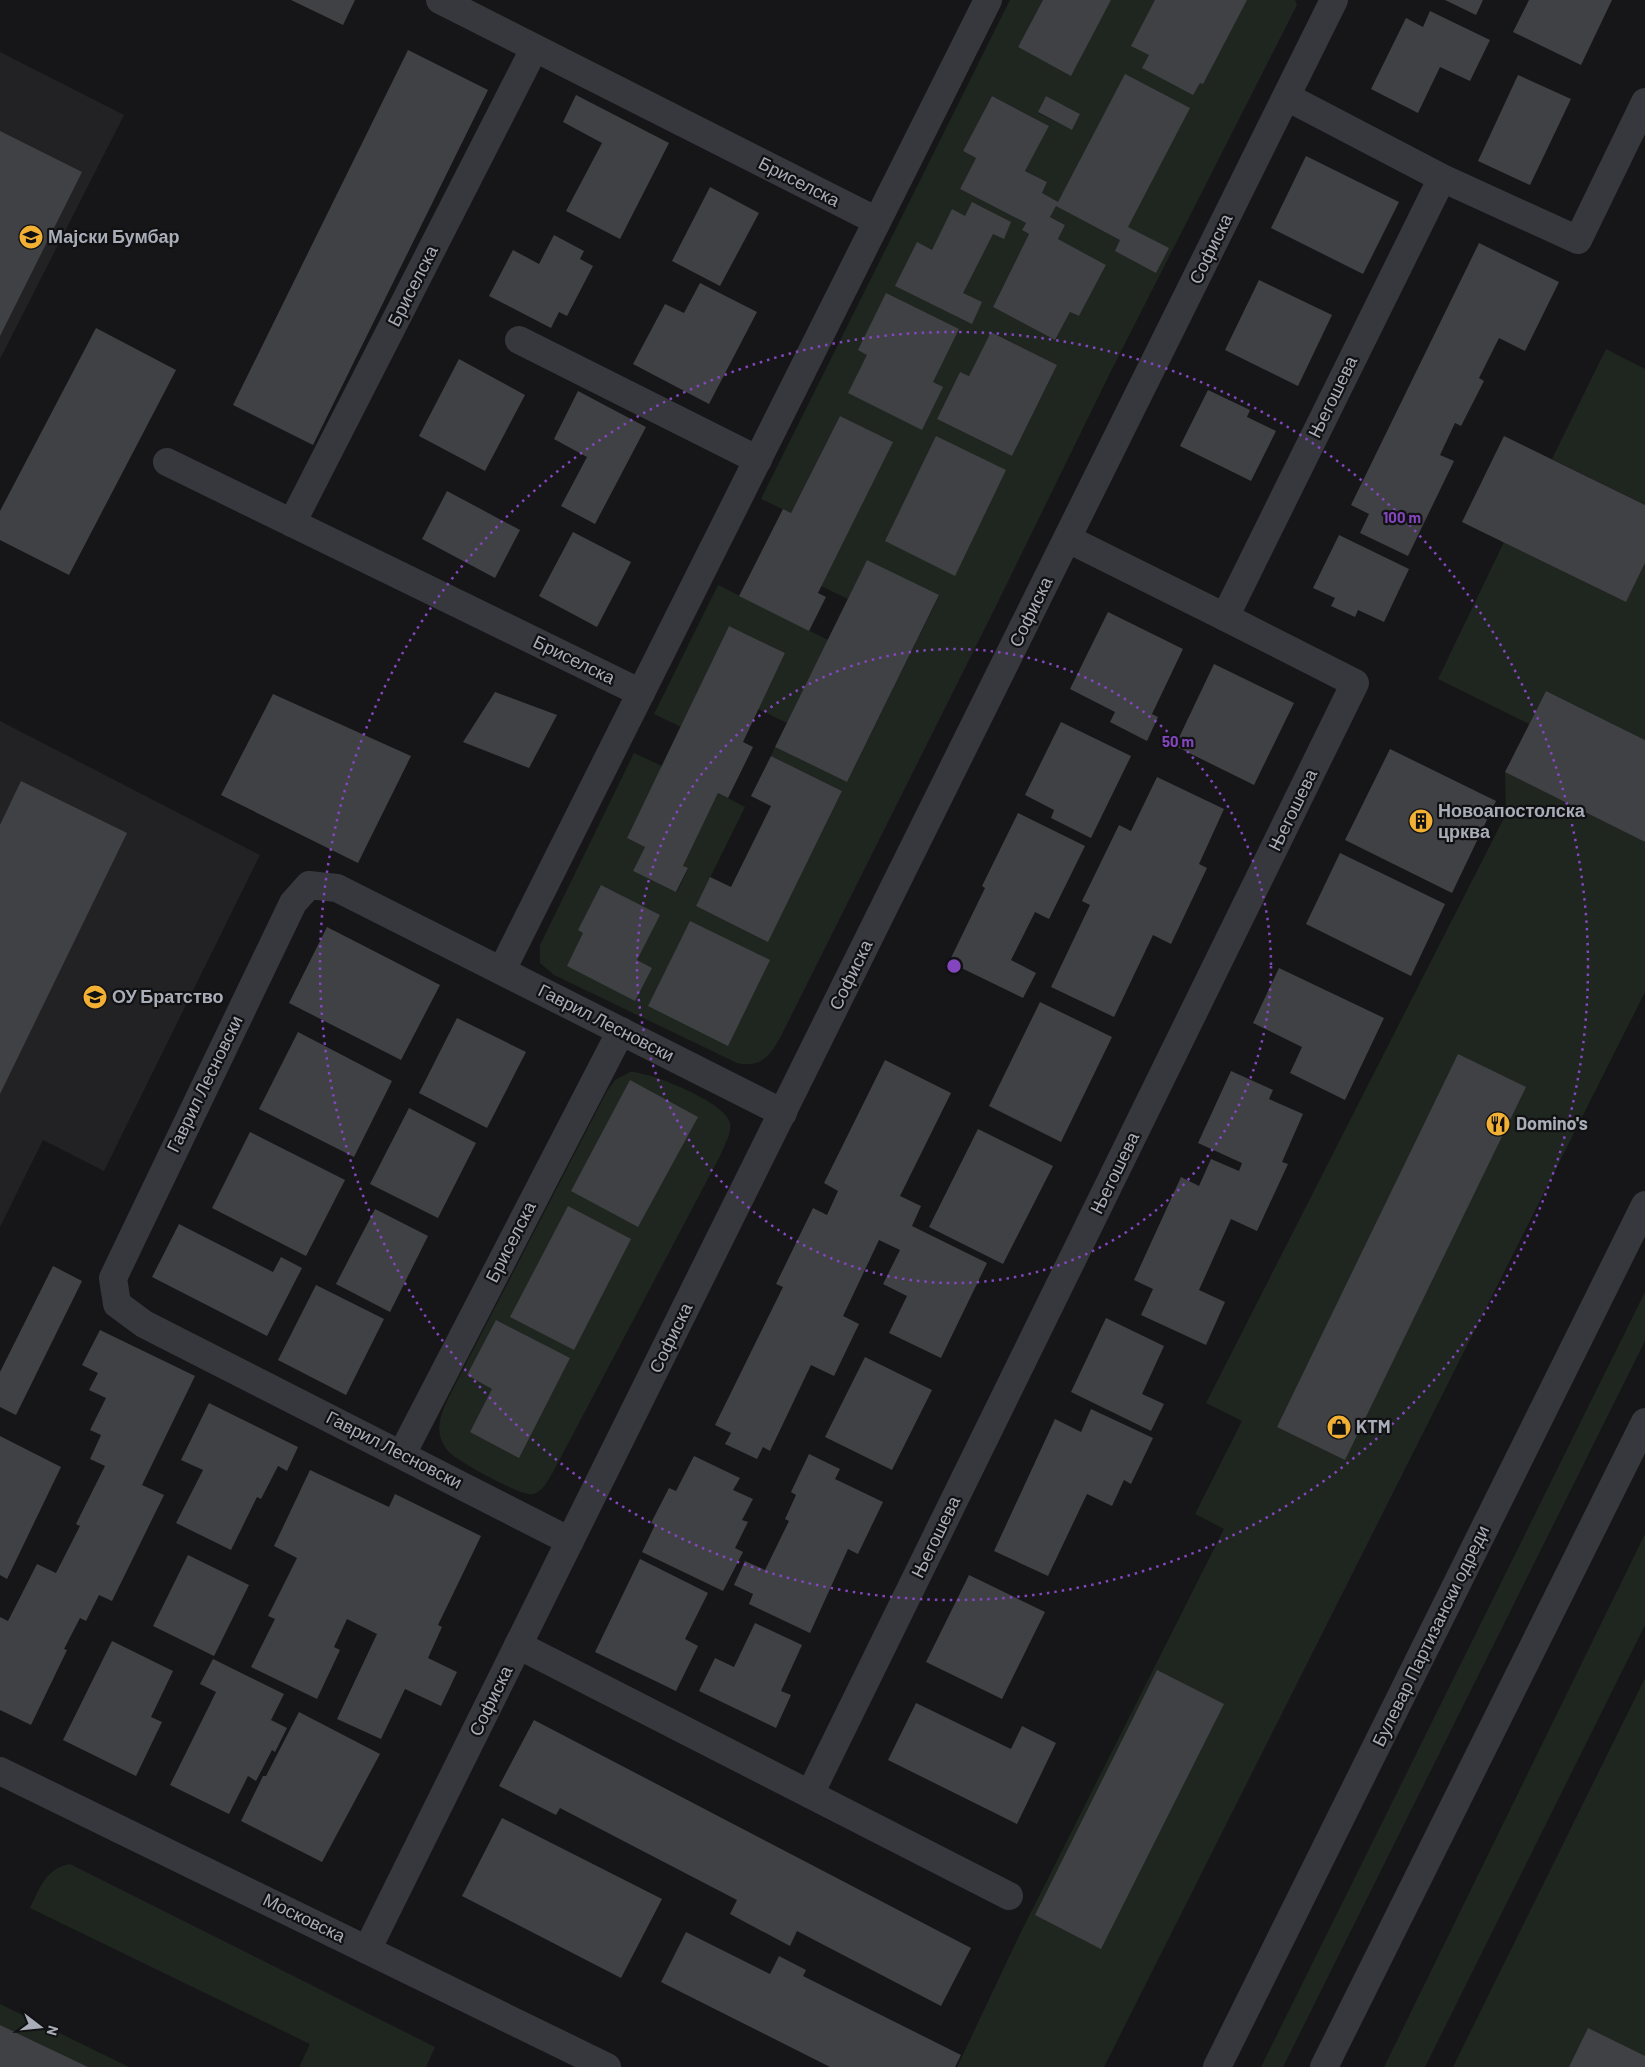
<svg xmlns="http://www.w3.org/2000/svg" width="1645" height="2067" viewBox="0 0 1645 2067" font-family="Barlow,sans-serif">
  <rect width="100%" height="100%" fill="#161618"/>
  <g fill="#222225">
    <polygon points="0,52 124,115 0,359"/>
    <polygon points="0,721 260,855 104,1171 43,1140 0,1227"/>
  </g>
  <g fill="#1e261f" fill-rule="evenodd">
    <path d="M 1010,0 L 1043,0 L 1018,47 L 1071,75 L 1111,0 L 1295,0 L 1297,5 L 1112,369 L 993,612 L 780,1038 C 769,1057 761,1068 737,1063 L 554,975 L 540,963 L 540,945 L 634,753 L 662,766 L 627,838 L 645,847 L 633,871 L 677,892 L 688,869 L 683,866 L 718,793 L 745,807 L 696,906 L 768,941 L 842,791 L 771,756 L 775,747 L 847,782 L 939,596 L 867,560 L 848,599 L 821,586 L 892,442 L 840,416 L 791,513 L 761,499 ZM 992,96 L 1049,126 L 1025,171 L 1047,182 L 1034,208 L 1065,225 L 1058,239 L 1106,265 L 1079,316 L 1070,312 L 1055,340 L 993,307 L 1029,234 L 1022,230 L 1026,223 L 960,189 L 976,158 L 963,151 ZM 1046,96 L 1080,114 L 1072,130 L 1038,113 ZM 992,332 L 1057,365 L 1012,456 L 937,419 L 960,372 L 969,376 Z"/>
    <polygon points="1606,349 1645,369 1645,505 1552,459"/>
    <polygon points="1504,542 1626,602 1645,563 1645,740 1546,691 1529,724 1438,679"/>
    <polygon points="718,585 828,640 787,723 758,709 785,653 729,626 681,727 654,714"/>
    <polygon points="1505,772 1645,842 1645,992 1104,2067 957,2067 1019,1936 1224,1529 1195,1514 1242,1421 1206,1403 1506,814"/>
    <path d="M 630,1072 C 649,1071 727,1103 730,1123 C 732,1134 724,1146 720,1156 L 553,1472 C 548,1480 543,1492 533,1494 C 522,1497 457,1461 449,1452 C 445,1448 441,1441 440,1435 C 436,1418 448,1400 455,1385 L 607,1091 L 615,1080 Z"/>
    <polygon points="1645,1292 1645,1341 1283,2067 1261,2067"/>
    <polygon points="1645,1534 1645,1625 1425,2067 1384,2067"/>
    <polygon points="1645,1678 1645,2067 1453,2067"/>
    <path d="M 70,1864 L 435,2047 L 426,2067 L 299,2067 L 310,2044 L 30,1908 C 40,1888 46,1868 70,1864 Z"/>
    <polygon points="0,2004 129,2067 0,2067"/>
  </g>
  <g fill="#404145">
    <polygon points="291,0 355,0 343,25"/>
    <polygon points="1043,0 1111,0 1071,76 1018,47"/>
    <polygon points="1155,0 1247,0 1203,84 1200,83 1193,95 1142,68 1149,55 1131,46"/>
    <polygon points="1445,0 1483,0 1476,15"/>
    <polygon points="1529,0 1612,0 1581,65 1513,32"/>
    <polygon points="1430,11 1490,40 1470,81 1440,67 1418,113 1371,89 1406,18 1423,27"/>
    <polygon points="408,50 488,90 313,445 233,405"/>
    <polygon points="1125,74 1190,108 1128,227 1169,248 1156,273 1115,251 1120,240 1056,206 1050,217 1065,225 1058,239 1106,265 1079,316 1070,312 1055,340 993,307 1029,234 1022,230 1026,223 960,189 976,158 963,151 992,96 1049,126 1025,171 1047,182 1042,193 1058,202"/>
    <polygon points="1518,75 1571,99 1530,185 1478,161"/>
    <polygon points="576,95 669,143 620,239 566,211 602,143 563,122"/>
    <polygon points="1046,96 1080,114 1072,130 1038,112"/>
    <polygon points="0,131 82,172 0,336"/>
    <polygon points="1306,156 1399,202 1363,274 1271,228"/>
    <polygon points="710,187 759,213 720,286 672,261"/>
    <polygon points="972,202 1011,222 1004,239 993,234 963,293 982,302 972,324 895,286 917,242 932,250 952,209 965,216"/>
    <polygon points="554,235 584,251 580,259 593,266 567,316 559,312 551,328 489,296 513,250 539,264"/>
    <polygon points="1479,243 1559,282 1525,351 1499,338 1479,378 1484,381 1461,426 1455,423 1440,455 1454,461 1408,556 1360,533 1369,514 1351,505"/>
    <polygon points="1259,280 1332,315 1298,386 1225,350"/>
    <polygon points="700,283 757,312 709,404 633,364 665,304 684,313"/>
    <polygon points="886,293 959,329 933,382 943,387 922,430 848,393 867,355 858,350"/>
    <polygon points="96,328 176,370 69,575 0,540 0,511"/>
    <polygon points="991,332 1057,365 1012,456 937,419 960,372 969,376"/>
    <polygon points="459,359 525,395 485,471 419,436"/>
    <polygon points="1208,390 1250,410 1247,417 1276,431 1251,481 1180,446"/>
    <polygon points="578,391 646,427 595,524 561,506 587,457 554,439"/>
    <polygon points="840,416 893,442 818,593 826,597 809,631 739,596 783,509 791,513"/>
    <polygon points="936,436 1006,470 955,576 885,541"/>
    <polygon points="1504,436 1645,505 1645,563 1626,602 1462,522"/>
    <polygon points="447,491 520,530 495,578 422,539"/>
    <polygon points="573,532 631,562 597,627 539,596"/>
    <polygon points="1339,535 1409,569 1384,622 1358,610 1355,617 1331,606 1335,598 1313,588"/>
    <polygon points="867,560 939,595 847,782 775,747"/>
    <polygon points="1108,612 1183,649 1152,714 1158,717 1147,741 1110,722 1115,712 1070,689"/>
    <polygon points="729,626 785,653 743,742 753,747 728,798 718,793 683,866 688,868 676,892 633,871 645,847 627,838"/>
    <polygon points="1214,664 1294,703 1254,785 1175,746"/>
    <polygon points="1546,691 1645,740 1645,842 1505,772"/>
    <polygon points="495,692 557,715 529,768 463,742"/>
    <polygon points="273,694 411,756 358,863 221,795"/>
    <polygon points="1061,722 1131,756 1091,838 1051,818 1054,810 1025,795"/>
    <polygon points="1390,749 1496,801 1452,893 1345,840"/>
    <polygon points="771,756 842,791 768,942 696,906 710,877 731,887 771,806 751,796"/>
    <polygon points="1157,777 1224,809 1199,864 1207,868 1171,944 1153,935 1114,1017 1051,987 1090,905 1082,901 1119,825 1131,831"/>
    <polygon points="21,781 127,833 0,1094 0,825"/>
    <polygon points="1018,813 1085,846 1049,919 1035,912 1011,960 1036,973 1023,998 949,962 985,888 982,886"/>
    <polygon points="1340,853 1445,904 1411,976 1306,924"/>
    <polygon points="601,885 660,915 637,960 652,968 635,1001 567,966 583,933 578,930"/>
    <polygon points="690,921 770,960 728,1046 648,1006"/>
    <polygon points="327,927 440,985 401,1060 289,1003"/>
    <polygon points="1279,968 1384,1018 1345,1100 1290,1073 1302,1047 1253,1023"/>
    <polygon points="1040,1002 1112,1037 1061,1142 989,1106"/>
    <polygon points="457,1018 526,1052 487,1128 419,1093"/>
    <polygon points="298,1032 392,1081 354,1157 259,1109"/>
    <polygon points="1458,1054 1526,1087 1345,1460 1277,1427"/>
    <polygon points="885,1060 951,1093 900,1196 921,1206 912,1226 987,1263 941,1358 889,1333 907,1296 883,1284 900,1250 879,1240 843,1316 859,1324 834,1376 811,1365 770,1451 763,1447 757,1459 725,1444 731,1433 715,1425 783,1287 776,1284 813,1208 827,1215 838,1191 824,1183"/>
    <polygon points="1231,1071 1273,1090 1269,1099 1303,1114 1282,1162 1288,1164 1257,1231 1231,1219 1199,1290 1225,1302 1206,1345 1141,1315 1153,1289 1134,1280 1181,1177 1199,1186 1211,1159 1239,1171 1242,1163 1198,1143"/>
    <polygon points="630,1080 698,1117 638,1227 571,1191"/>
    <polygon points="409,1108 476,1143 438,1218 370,1184"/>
    <polygon points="978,1129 1053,1166 1003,1264 929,1227"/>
    <polygon points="250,1132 345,1180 306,1256 212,1208"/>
    <polygon points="568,1206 631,1239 574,1350 510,1317"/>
    <polygon points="375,1209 428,1236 390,1312 336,1284"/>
    <polygon points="179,1224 273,1272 281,1257 302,1268 267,1336 152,1277"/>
    <polygon points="53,1266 82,1281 16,1415 0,1407 0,1372"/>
    <polygon points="316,1285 384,1319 346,1395 278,1360"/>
    <polygon points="1106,1318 1164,1346 1142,1394 1164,1404 1151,1431 1071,1392"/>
    <polygon points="496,1320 570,1358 519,1458 470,1432 492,1389 467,1375"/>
    <polygon points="100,1330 195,1376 142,1485 164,1495 112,1601 99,1595 86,1621 80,1618 64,1649 67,1650 31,1725 0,1710 0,1617 8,1621 37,1564 56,1573 80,1526 76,1524 105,1466 90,1459 101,1435 90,1430 106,1398 89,1390 98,1373 82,1365"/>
    <polygon points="865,1357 932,1390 892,1470 825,1437"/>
    <polygon points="209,1403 298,1447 287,1471 278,1466 261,1499 257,1497 231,1550 176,1523 203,1470 181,1460"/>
    <polygon points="1091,1409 1153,1438 1131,1484 1124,1480 1112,1506 1087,1494 1048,1576 994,1551 1055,1419 1081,1432"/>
    <polygon points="0,1436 61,1467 7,1579 0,1575"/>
    <polygon points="809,1454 840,1469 835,1479 883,1502 858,1554 848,1549 810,1633 749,1604 753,1594 734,1585 745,1561 765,1570 789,1521 785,1519 796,1495 791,1492"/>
    <polygon points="694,1456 740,1478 733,1490 753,1499 742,1520 748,1522 735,1548 743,1552 723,1591 642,1552 655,1525 651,1523 669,1488 676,1491"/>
    <polygon points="310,1470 389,1507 395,1494 481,1536 438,1625 442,1627 428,1658 457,1672 441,1706 405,1689 381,1739 337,1719 377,1634 347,1619 334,1647 340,1650 317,1699 251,1667 275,1619 268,1616 297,1558 274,1546"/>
    <polygon points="188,1555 249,1585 214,1656 153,1626"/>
    <polygon points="640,1559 708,1593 685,1639 698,1646 676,1691 595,1652"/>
    <polygon points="969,1575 1045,1612 1002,1699 926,1662"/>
    <polygon points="755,1623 802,1645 781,1691 791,1695 776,1728 699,1691 715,1658 734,1667"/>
    <polygon points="112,1641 173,1671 151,1717 162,1722 136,1776 63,1740"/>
    <polygon points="213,1659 284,1694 271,1720 287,1728 275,1752 272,1750 256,1781 248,1776 229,1814 170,1785 216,1692 200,1684"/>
    <polygon points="1157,1670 1224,1704 1101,1949 1035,1915"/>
    <polygon points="916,1703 1011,1749 1022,1726 1056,1743 1017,1824 888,1760"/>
    <polygon points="299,1712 380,1754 322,1862 241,1821 263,1776 266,1776"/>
    <polygon points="534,1720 971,1948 941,2006 797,1931 790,1946 730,1914 737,1900 560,1808 556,1815 499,1786"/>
    <polygon points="502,1818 662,1899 621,1978 462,1896"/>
    <polygon points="686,1932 770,1974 779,1956 806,1970 803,1976 961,2055 955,2067 830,2067 661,1982"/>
    <polygon points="0,2025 29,2039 88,2067 0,2067"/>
    <polygon points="1588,2028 1645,2056 1645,2067 1569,2067"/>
  </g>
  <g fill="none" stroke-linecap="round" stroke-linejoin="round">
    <g stroke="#37383d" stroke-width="28">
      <polyline points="440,0 877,221"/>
      <polyline points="1287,97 1442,178 1578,240 1645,102"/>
      <polyline points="519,340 758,460"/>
      <polyline points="167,462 641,693"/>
      <polyline points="292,523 534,49"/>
      <polyline points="1068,539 1225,617"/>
      <polyline points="502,970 988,0"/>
      <polyline points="402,1454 621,1031"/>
      <polyline points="570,1541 144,1324 117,1304 113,1278 293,903 309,885 337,888 783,1113"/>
      <polyline points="518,1645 1009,1896"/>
      <polyline points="810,1794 1355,683 1225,617 1442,178"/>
      <polyline points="367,1950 1334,0"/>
    </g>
    <g stroke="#37383d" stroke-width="28">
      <polyline points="0,1771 607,2067"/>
      <polyline points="1217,2067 1645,1205"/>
      <polyline points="1324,2067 1645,1422"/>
    </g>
  </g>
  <g fill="none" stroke="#8446be" stroke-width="2.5" stroke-dasharray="2.5 5">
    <circle cx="954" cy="966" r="317"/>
    <circle cx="954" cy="966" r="634"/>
  </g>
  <defs>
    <symbol id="school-disc" viewBox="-11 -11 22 22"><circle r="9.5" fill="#f2b134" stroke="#111113"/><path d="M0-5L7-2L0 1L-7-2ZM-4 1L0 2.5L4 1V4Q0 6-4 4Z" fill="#111"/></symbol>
    <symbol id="building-disc" viewBox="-11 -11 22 22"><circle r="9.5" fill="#f2b134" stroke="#111113"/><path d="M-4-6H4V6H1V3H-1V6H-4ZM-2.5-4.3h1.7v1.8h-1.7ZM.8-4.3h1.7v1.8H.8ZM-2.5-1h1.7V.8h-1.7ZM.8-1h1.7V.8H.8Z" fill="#111"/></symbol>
    <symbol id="restaurant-disc" viewBox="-11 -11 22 22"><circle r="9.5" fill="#f2b134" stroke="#111113"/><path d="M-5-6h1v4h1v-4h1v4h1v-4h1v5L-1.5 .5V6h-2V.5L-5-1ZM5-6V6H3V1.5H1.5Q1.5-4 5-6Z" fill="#111"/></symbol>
    <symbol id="shop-disc" viewBox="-11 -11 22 22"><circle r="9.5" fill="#f2b134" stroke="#111113"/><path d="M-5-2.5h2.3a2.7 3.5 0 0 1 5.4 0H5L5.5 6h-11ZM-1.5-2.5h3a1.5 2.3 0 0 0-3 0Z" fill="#111"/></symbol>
  </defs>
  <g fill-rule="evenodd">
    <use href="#school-disc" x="17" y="223" width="28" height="28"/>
    <use href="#building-disc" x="1407" y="807" width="28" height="28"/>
    <use href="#school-disc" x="81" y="983" width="28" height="28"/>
    <use href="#restaurant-disc" x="1484" y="1110" width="28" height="28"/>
    <use href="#shop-disc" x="1325" y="1413" width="28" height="28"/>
  </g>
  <g text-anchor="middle" stroke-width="4.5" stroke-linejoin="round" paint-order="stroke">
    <g font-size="18" fill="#a8adb8" stroke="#111113">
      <text transform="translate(799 182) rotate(27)" y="6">Бриселска</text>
      <text transform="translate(1211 249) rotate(-64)" y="6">Софиска</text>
      <text transform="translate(413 286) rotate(-63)" y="6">Бриселска</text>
      <text transform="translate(1333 397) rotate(-64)" y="6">Његошева</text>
      <text transform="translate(1031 612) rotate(-64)" y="6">Софиска</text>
      <text transform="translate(574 660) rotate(26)" y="6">Бриселска</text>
      <text transform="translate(1293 810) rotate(-64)" y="6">Његошева</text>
      <text transform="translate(851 975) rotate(-64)" y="6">Софиска</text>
      <text transform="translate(606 1023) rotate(27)" y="6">Гаврил Лесновски</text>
      <text transform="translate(205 1084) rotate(-64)" y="6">Гаврил Лесновски</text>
      <text transform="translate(1115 1173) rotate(-64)" y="6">Његошева</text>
      <text transform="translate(511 1242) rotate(-63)" y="6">Бриселска</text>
      <text transform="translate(671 1338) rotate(-64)" y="6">Софиска</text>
      <text transform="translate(394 1450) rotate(27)" y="6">Гаврил Лесновски</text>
      <text transform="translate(936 1537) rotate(-64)" y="6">Његошева</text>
      <text transform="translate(1431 1636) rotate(-64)" y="6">Булевар Партизански одреди</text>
      <text transform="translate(491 1701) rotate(-64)" y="6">Софиска</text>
      <text transform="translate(304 1918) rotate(26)" y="6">Московска</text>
    </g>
    <g font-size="18" font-weight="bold" fill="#a8adb8" stroke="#111113" text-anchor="start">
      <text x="48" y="243">Мајски Бумбар</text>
      <text x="1438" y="817">Новоапостолска<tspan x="1438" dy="21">црква</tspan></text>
      <text x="112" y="1003">ОУ Братство</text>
      <text x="1516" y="1130">Domino's</text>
      <text x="1356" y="1433">KTM</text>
    </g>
  </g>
  <circle cx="954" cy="966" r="8" fill="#8446be" stroke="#111113" stroke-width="2.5"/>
  <g font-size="15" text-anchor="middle" font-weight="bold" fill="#8446be" stroke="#111113" stroke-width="4.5" stroke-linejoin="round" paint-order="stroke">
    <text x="1402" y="523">100 m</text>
    <text x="1178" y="747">50 m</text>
  </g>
  <g transform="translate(40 2027) rotate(106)" stroke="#111113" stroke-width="4" paint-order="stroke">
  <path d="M0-4L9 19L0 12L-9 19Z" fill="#a8adb8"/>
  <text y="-8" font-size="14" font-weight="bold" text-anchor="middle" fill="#a8adb8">N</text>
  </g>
</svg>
